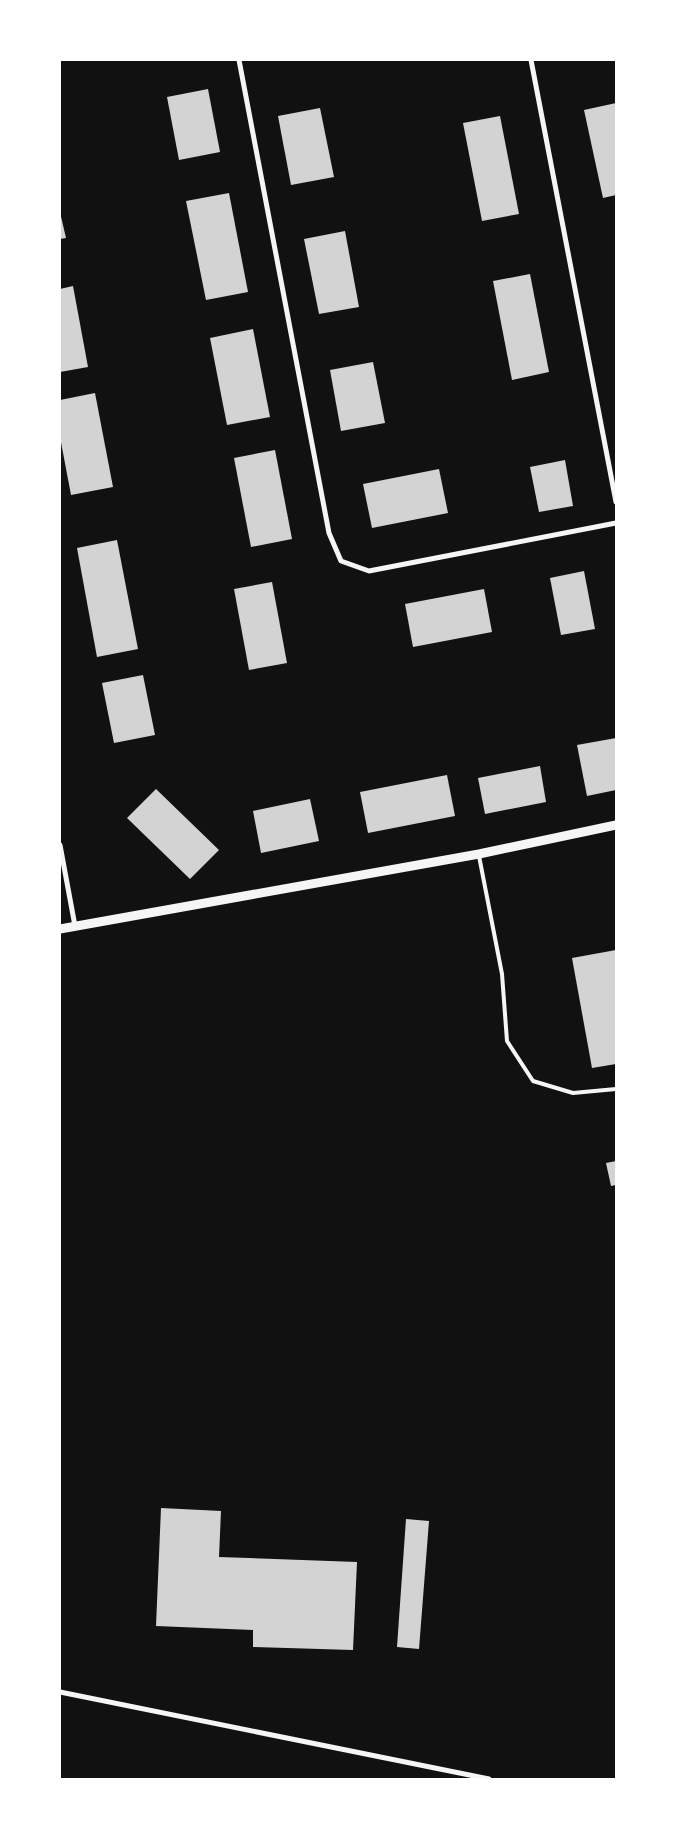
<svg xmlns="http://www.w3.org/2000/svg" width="676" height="1839" viewBox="0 0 676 1839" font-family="'DejaVu Sans',sans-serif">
  <rect width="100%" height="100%" fill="#111"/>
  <g fill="#d3d3d3">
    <polygon points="208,89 220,152 179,160 167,97"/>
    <polygon points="616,103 616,195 603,198 584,110"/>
    <polygon points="320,108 334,177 291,185 278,116"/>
    <polygon points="500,116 519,214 482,221 463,123"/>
    <polygon points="229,193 248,292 206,300 186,201"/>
    <polygon points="60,212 66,238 60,239"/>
    <polygon points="345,231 359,307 319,314 304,239"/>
    <polygon points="530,274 549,372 512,380 493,281"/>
    <polygon points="73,286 88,367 60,372 60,289"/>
    <polygon points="253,329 270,417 227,425 210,338"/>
    <polygon points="373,362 385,423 341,431 330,370"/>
    <polygon points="95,393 113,487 71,495 60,437 60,400"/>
    <polygon points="275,450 292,539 251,547 234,458"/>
    <polygon points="565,460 573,506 539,512 530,467"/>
    <polygon points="439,469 448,513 372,528 363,484"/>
    <polygon points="117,540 138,649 97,657 77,548"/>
    <polygon points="584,571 595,629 561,635 550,578"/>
    <polygon points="272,582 287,663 249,670 234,589"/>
    <polygon points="484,589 492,632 413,647 405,604"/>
    <polygon points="143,675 155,735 114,743 102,683"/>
    <polygon points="616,738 616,790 587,796 577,745"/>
    <polygon points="540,766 546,802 485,814 478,778"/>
    <polygon points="447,775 455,816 368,833 360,792"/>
    <polygon points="156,789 219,850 190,879 127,818"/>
    <polygon points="310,799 319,841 261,853 253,811"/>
    <polygon points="616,950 616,1064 592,1068 572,958"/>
    <polygon points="616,1161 616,1185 611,1186 606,1163"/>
    <polygon points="161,1508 221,1511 219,1557 357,1562 353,1650 253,1647 253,1630 156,1626"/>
    <polygon points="406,1519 429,1521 419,1649 397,1647"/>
  </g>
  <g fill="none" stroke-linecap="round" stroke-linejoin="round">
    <polyline stroke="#f5f5f5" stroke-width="4" points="479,856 502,974 507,1041 533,1081 573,1093 616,1089"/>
    <g stroke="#f5f5f5" stroke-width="5">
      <polyline points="239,60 329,533 341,561 369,571 616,523"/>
      <polyline points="531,60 616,502"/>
      <polyline points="60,845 75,926"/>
      <polyline points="60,1692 489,1779"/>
    </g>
    <polyline stroke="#f5f5f5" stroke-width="9" points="60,929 479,854 616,825"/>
  </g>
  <rect width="676" height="1839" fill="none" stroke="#ffffff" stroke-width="122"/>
</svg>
